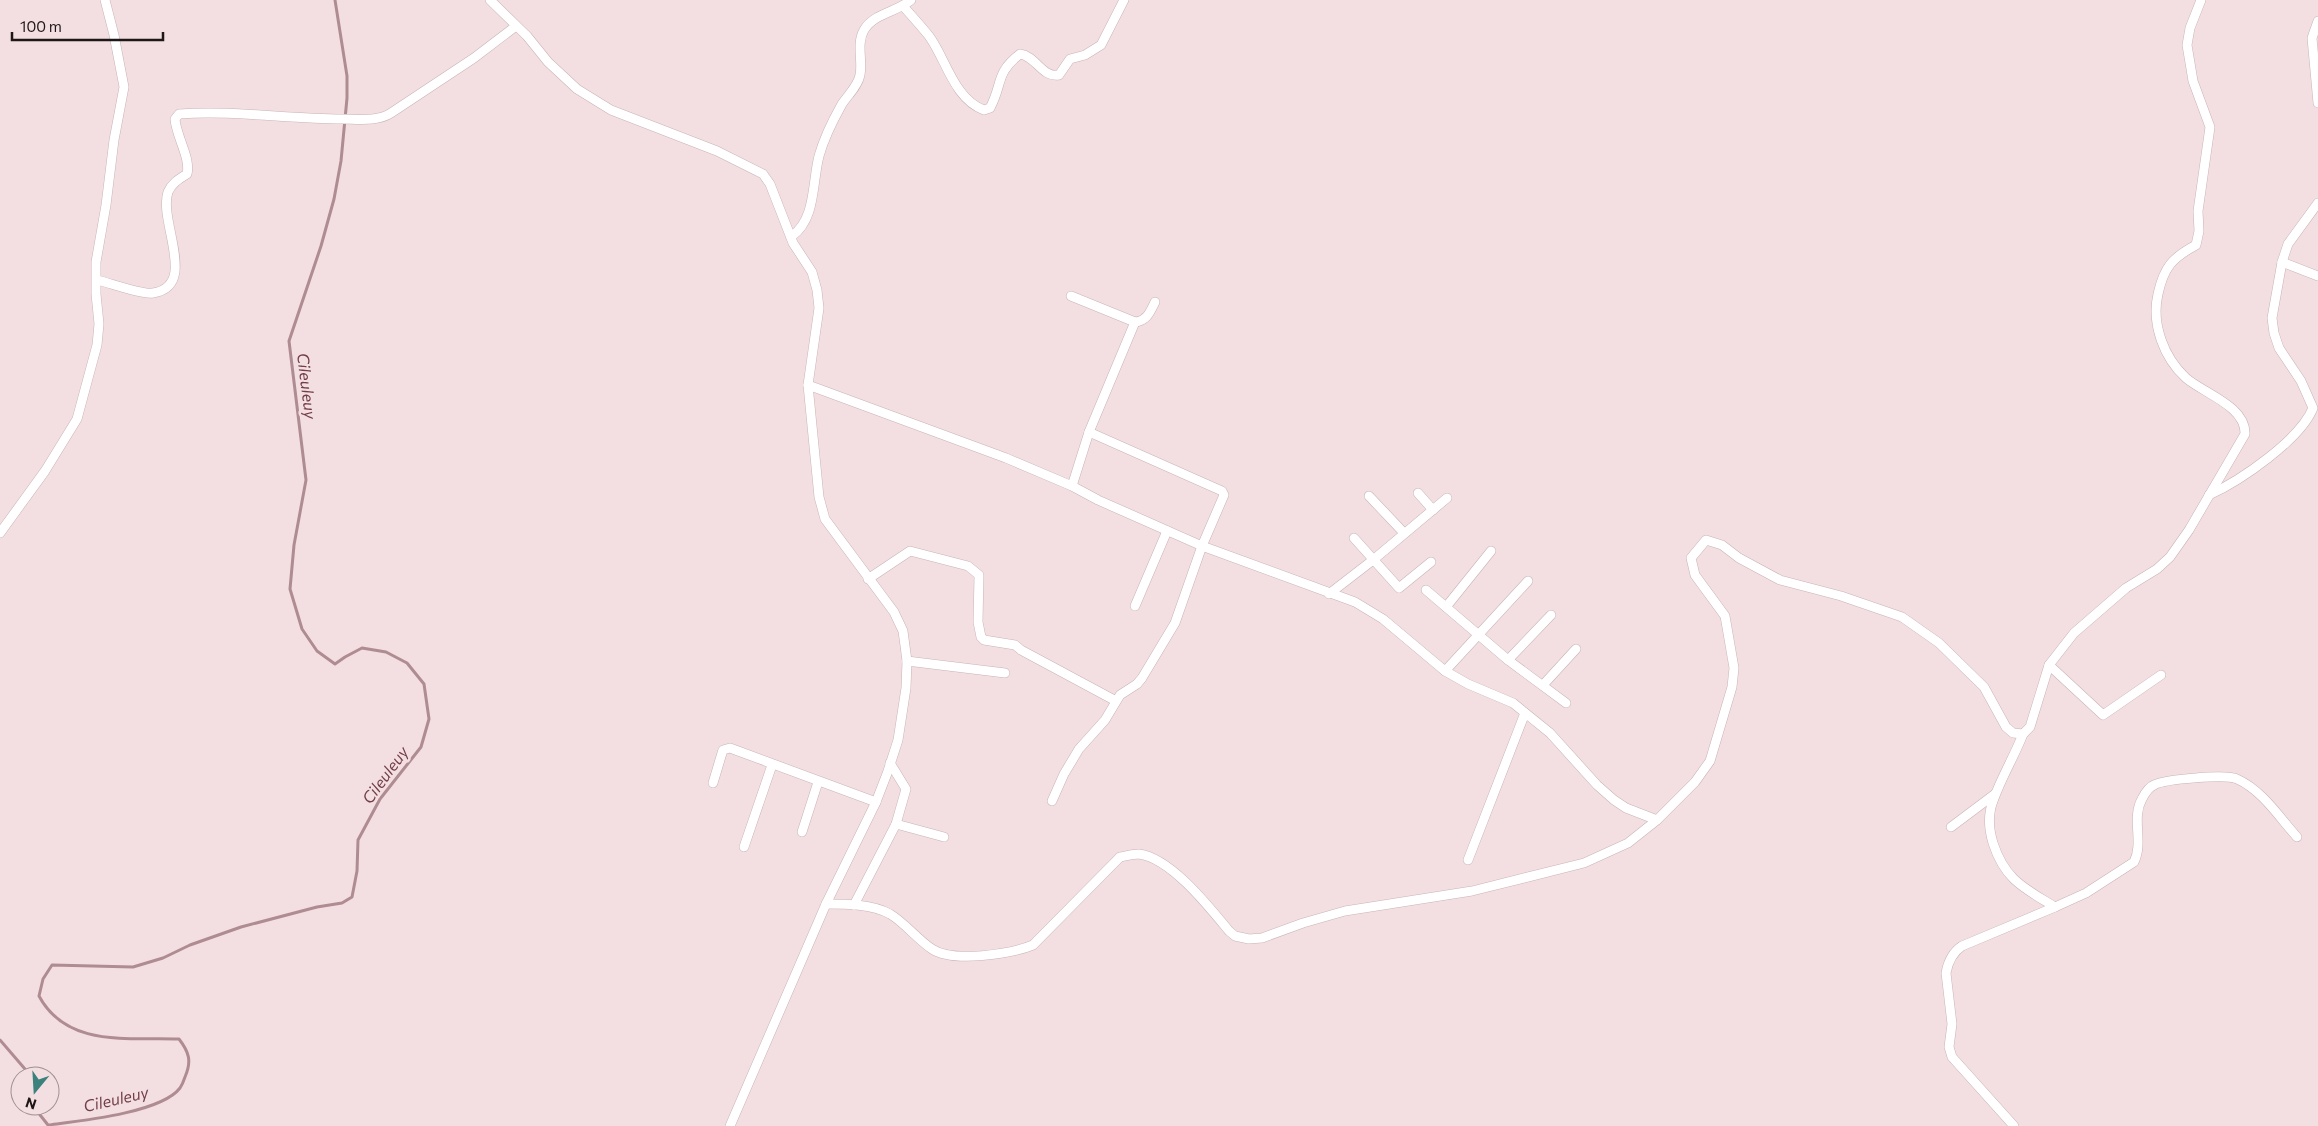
<svg xmlns="http://www.w3.org/2000/svg" width="2318" height="1126" viewBox="0 0 2318 1126" font-family="Commissioner,sans-serif">
  <rect width="100%" height="100%" fill="#f3dfe1"/>
  <g fill="none" stroke-linecap="round" stroke-linejoin="round">
    <g stroke="#af8c91" stroke-width="3">
      <polyline points="0,1040 31,1076"/>
      <path d="M 33,1106 L 48,1125 C 79,1121 161,1113 180,1088 C 182,1085 184,1080 185,1077 C 192,1061 189,1052 179,1039 C 128,1037 67,1048 39,996 L 43,979 L 52,965 L 133,967 L 163,958 L 190,945 L 241,927 L 317,907 L 342,903 L 352,897 L 357,871 L 358,840 L 380,799 L 421,747 L 429,719 L 424,684 L 407,663 L 386,652 L 362,648 L 345,657 L 335,664 L 317,651 L 302,629 L 290,589 L 294,545 L 306,480 L 289,341 L 321,246 L 334,199 L 341,161 L 347,98 L 347,76 L 335,0"/>
    </g>
    <defs>
      <g id="minor">
        <polyline points="490,0 527,36 548,62 577,89 611,110 717,151 763,174 770,184 793,243 812,272 817,290 819,308 808,385 819,497 825,519 894,612 903,631 907,661 906,688 898,740 888,771 876,802 826,904 730,1126"/>
        <path d="M 903,6 C 912,16 921,26 929,36 C 946,59 954,99 984,110 L 990,108 C 1003,84 995,73 1020,54 C 1036,56 1042,78 1059,75 L 1070,59 L 1085,55 L 1101,45 L 1124,0"/>
        <polyline points="2318,21 2312,38 2318,103"/>
        <path d="M 792,236 C 816,219 812,183 819,156 C 824,138 833,120 842,104 C 848,95 858,86 860,75 C 863,61 856,44 864,30 C 874,13 897,12 911,0"/>
        <polyline points="2282,262 2318,276"/>
        <path d="M 97,280 C 110,283 143,295 153,293 C 199,286 158,221 168,192 C 172,183 179,179 187,174 C 191,158 176,136 175,119 L 179,114 C 233,110 288,119 342,119 C 358,119 377,122 391,113 L 474,58 L 516,26"/>
        <path d="M 1071,296 L 1135,322 C 1147,321 1150,312 1155,302"/>
        <polyline points="808,385 1006,458 1072,486 1098,500 1202,546 1355,602 1383,619 1445,671 1468,684 1513,703 1550,733 1597,785 1614,800 1626,808 1657,820"/>
        <polyline points="1072,486 1089,432 1135,322"/>
        <polyline points="1418,493 1433,510"/>
        <path d="M 2209,495 C 2240,481 2300,440 2313,408 L 2301,381 L 2279,348 L 2274,333 L 2272,318 L 2282,262 L 2288,244 L 2318,203"/>
        <polyline points="1369,496 1404,533"/>
        <polyline points="0,533 45,471 77,419 97,345 99,324 96,294 96,262 106,205 114,140 124,87 114,35 105,0"/>
        <polyline points="1354,538 1399,588 1431,562"/>
        <polyline points="868,579 910,551 968,566 979,575 978,622 981,637 984,640 1015,645 1021,650 1116,701"/>
        <polyline points="1426,590 1508,660 1566,703"/>
        <polyline points="1329,594 1373,560 1447,498"/>
        <polyline points="1135,606 1167,531"/>
        <polyline points="1446,607 1491,551"/>
        <polyline points="1508,660 1551,615"/>
        <polyline points="907,661 1005,673"/>
        <polyline points="2049,665 2103,715 2161,675"/>
        <polyline points="1445,671 1528,581"/>
        <polyline points="1543,685 1576,649"/>
        <polyline points="890,763 906,789 896,824"/>
        <polyline points="713,783 722,753 723,750 730,748 876,802"/>
        <polyline points="1052,801 1064,774 1079,749 1105,720 1120,695 1137,684 1142,678 1175,623 1202,546 1224,495 1222,491 1089,432"/>
        <polyline points="1951,827 1995,794"/>
        <polyline points="802,832 818,782"/>
        <polyline points="744,847 772,765"/>
        <polyline points="1468,860 1525,713"/>
        <path d="M 826,904 C 846,904 872,904 890,914 C 905,923 917,939 932,949 C 953,963 1011,954 1033,945 L 1120,857 C 1126,856 1133,854 1139,854 C 1171,858 1210,908 1229,931 L 1235,936 L 1249,939 L 1262,938 L 1303,923 L 1345,911 L 1472,891 L 1584,863 L 1628,843 L 1657,820 L 1695,782 L 1710,761 L 1732,687 L 1734,668 L 1725,616 L 1695,575 L 1691,558 L 1706,540 L 1722,545 L 1739,558 L 1780,580 L 1841,596 L 1902,617 L 1939,643 L 1984,687 L 2006,727 L 2013,733 L 2023,734 L 2030,727 L 2049,665 L 2074,633 L 2126,588 L 2157,569 L 2170,557 L 2189,530 L 2245,434 C 2246,406 2203,393 2186,378 C 2164,358 2151,324 2158,294 C 2164,267 2172,258 2196,245 L 2199,231 L 2198,211 L 2210,127 L 2193,81 L 2187,45 L 2190,28 L 2201,0"/>
        <polyline points="854,905 896,824 944,837"/>
        <path d="M 2055,907 L 2086,893 L 2134,862 C 2144,842 2131,818 2142,799 C 2144,795 2149,787 2154,785 C 2165,779 2227,774 2237,779 C 2262,790 2279,817 2297,837"/>
        <path d="M 2014,1126 L 1952,1057 L 1949,1047 L 1952,1024 L 1946,973 C 1948,962 1953,952 1962,946 L 2055,907 C 2024,888 2005,880 1993,843 C 1989,830 1988,814 1993,801 C 2001,778 2014,757 2023,734"/>
      </g>
    </defs>
    <use href="#minor" stroke="#c8b4b6" stroke-width="10"/>
    <use href="#minor" stroke="#fff" stroke-width="9"/>
  </g>
  <g text-anchor="middle" stroke-width="5" stroke-linejoin="round" paint-order="stroke">
    <g font-size="16" font-style="italic" fill="#723e47" stroke="#f3dfe1">
      <text transform="translate(307 386) rotate(83)" y="6">Cileuleuy</text>
      <text transform="translate(385 775) rotate(-54)" y="6">Cileuleuy</text>
      <text transform="translate(116 1099) rotate(-13)" y="6">Cileuleuy</text>
    </g>
  </g>
  <g transform="translate(35 1091) rotate(198)"><circle r="24" fill="#f3dfe1" stroke="#9e8f91"/>
  <path d="M0-4L9 19L0 12L-9 19Z" fill="#3b827d"/>
  <text y="-8" font-size="14" font-weight="bold" text-anchor="middle" fill="#1e1718">N</text>
  </g>
  <path d="M12 32v8h151v-8" fill="none" stroke="#1e1718" stroke-width="2.5"/>
  <text x="20" y="32" font-size="15" fill="#1e1718" stroke="#f3dfe1" stroke-width="4" paint-order="stroke">100 m</text>
</svg>
